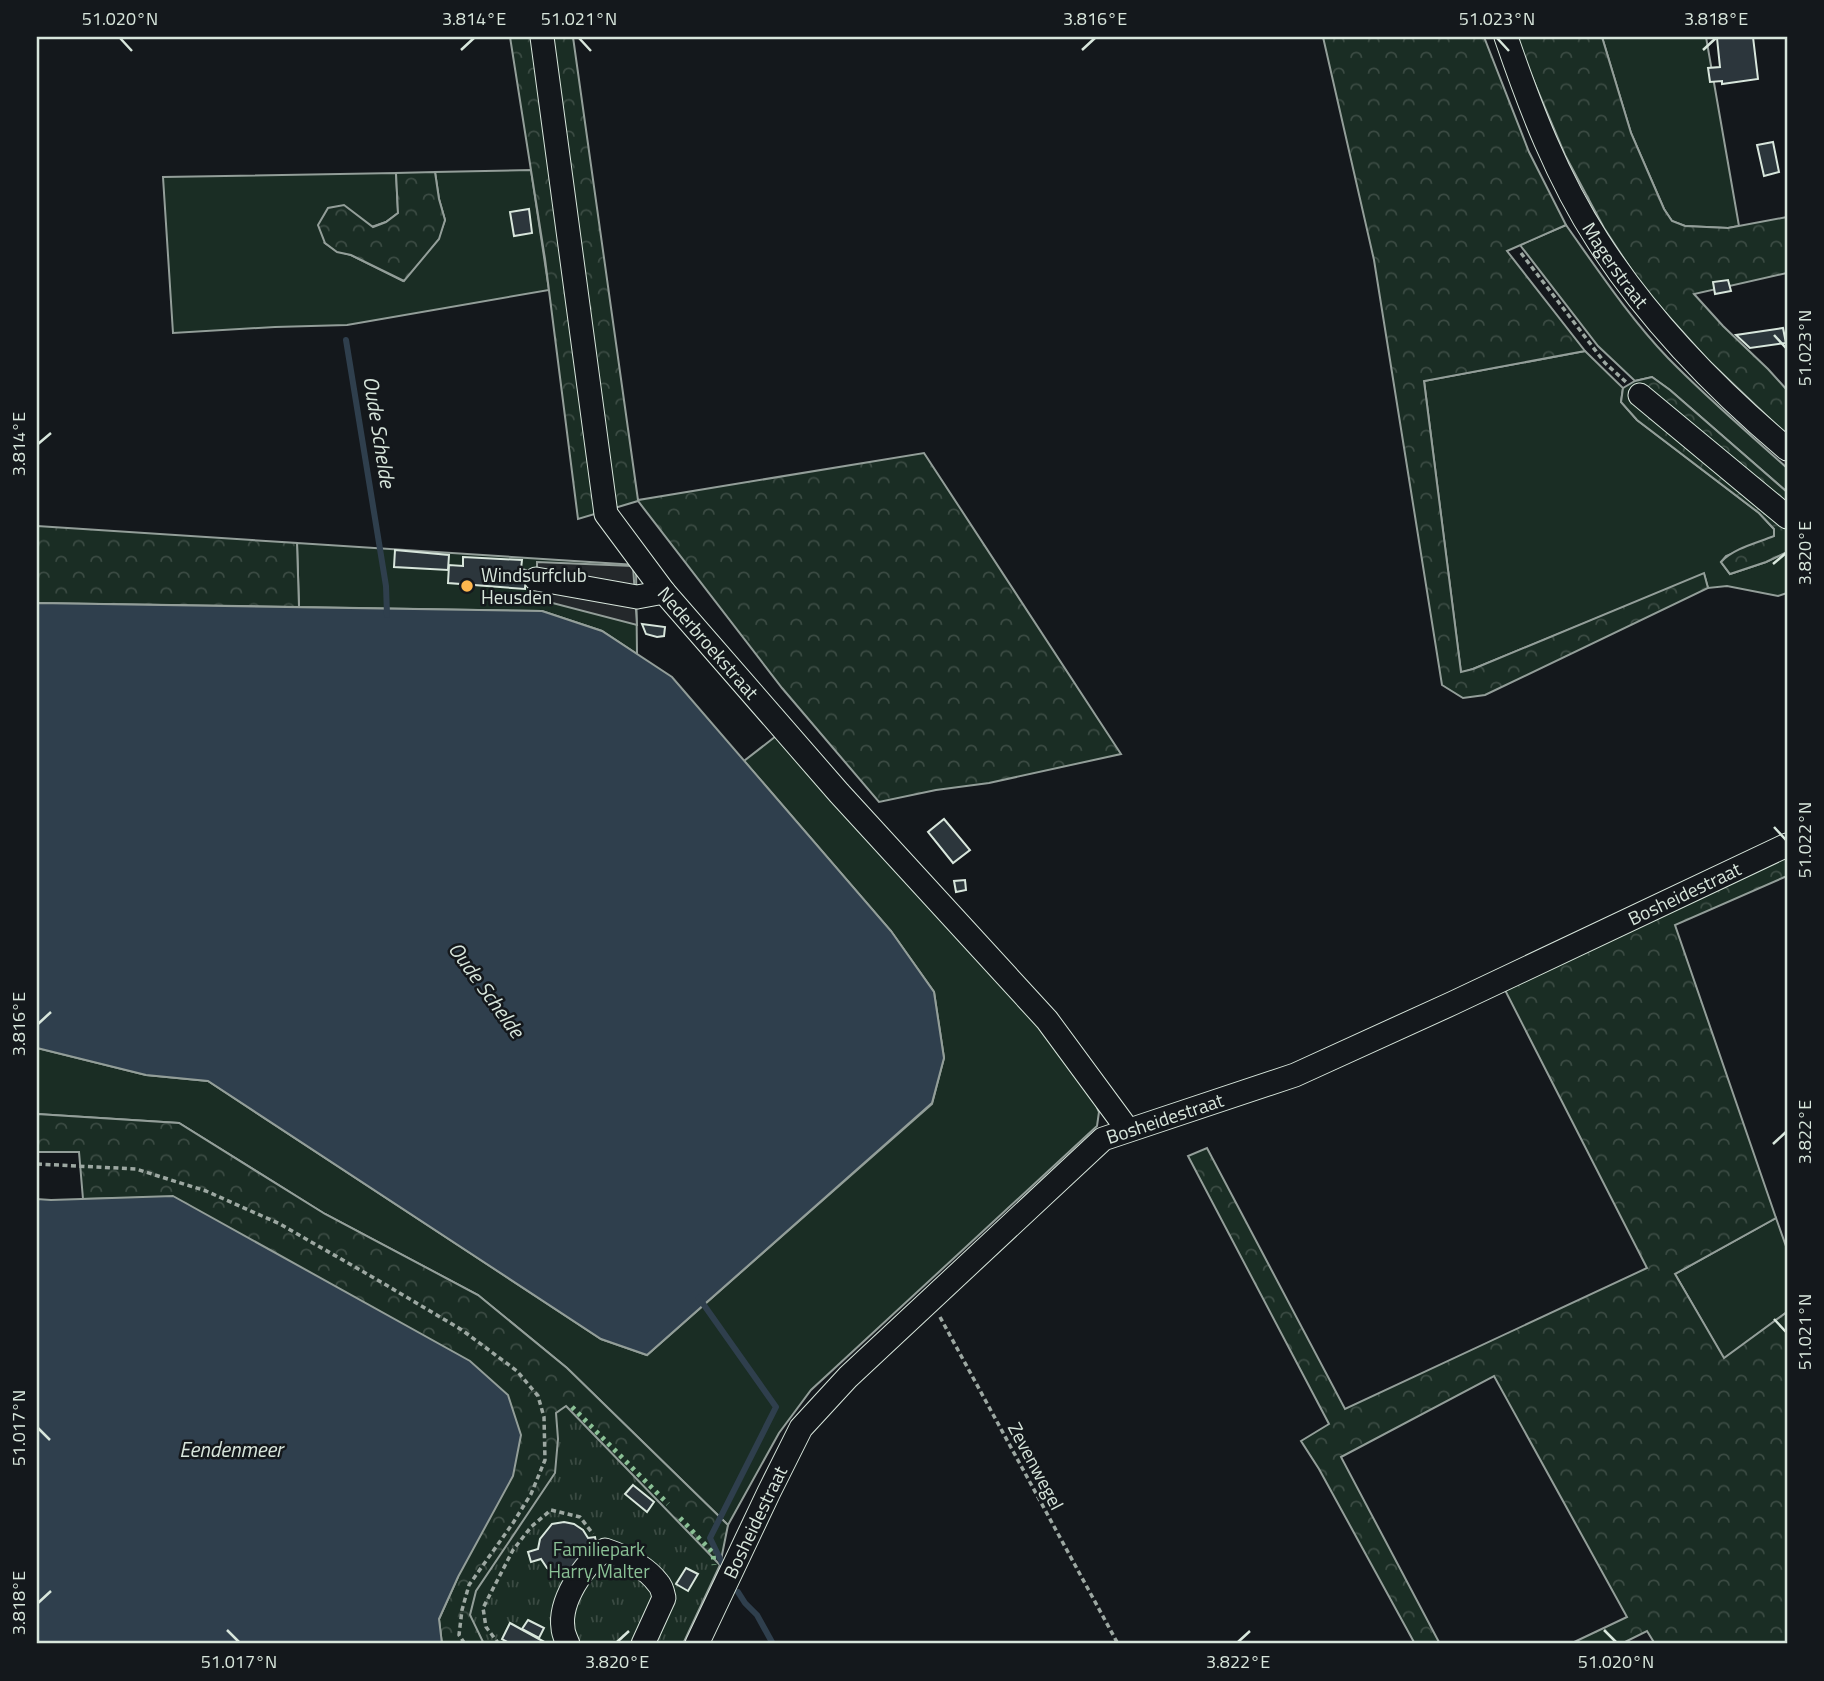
<svg xmlns="http://www.w3.org/2000/svg" width="1824" height="1681" viewBox="0 0 1824 1681" font-family="'Titillium Web',sans-serif">
  <defs>
    <pattern id="forest-crowns" width="20" height="18" patternUnits="userSpaceOnUse" patternTransform="scale(1.75)"><rect width="20" height="18" fill="#1a2d24"/><path d="M2 6a3 3 0 1 1 6 0M12 15a3 3 0 1 1 6 0" fill="none" stroke="#3b4b43"/></pattern>
    <pattern id="park-tufts" width="24" height="20" patternUnits="userSpaceOnUse" patternTransform="scale(1.75)"><rect width="24" height="20" fill="#1a2d24"/><path d="M3 7l-1-3M5 7V3M7 7l1-3M15 17l-1-3M17 17v-4M19 17l1-3" fill="none" stroke="#3b4b43"/></pattern>
  </defs>
  <rect width="100%" height="100%" fill="#14181c"/>
  <g fill="#1a2d24" stroke="#939e99" stroke-width="2">
    <polygon points="1602,37 1706,37 1739,226 1728,228 1685,226 1672,221 1664,209 1631,133"/>
    <polygon points="531,170 549,290 347,325 275,327 173,333 163,177 396,173 398,213 386,222 325,243 337,251 351,255 403,281 438,239 445,220 439,199 435,172"/>
    <path d="M 1566,225 C 1598,270 1629,317 1668,358 C 1706,397 1747,432 1787,468 L 1787,492 L 1670,390 L 1652,377 L 1635,381 L 1598,346 L 1520,245 Z"/>
    <polygon points="1585,351 1623,388 1621,402 1637,420 1759,513 1774,529 1775,536 1726,556 1721,562 1730,574 1766,562 1787,552 1787,593 1778,596 1727,586 1708,588 1704,574 1473,669 1461,673 1424,381"/>
    <polygon points="297,543 636,565 637,654 602,631 542,611 299,607"/>
    <polygon points="776,736 1024,1008 1089,1089 1099,1112 1097,1126 811,1390 779,1433 728,1525 567,1368 478,1295 325,1214 179,1123 37,1114 37,1048 146,1075 208,1081 601,1339 647,1355 932,1104 944,1058 934,992 891,931 744,761"/>
    <polygon points="1776,1218 1787,1249 1787,1312 1724,1359 1675,1274"/>
  </g>
  <g fill="url(#forest-crowns)" stroke="#939e99" stroke-width="2">
    <polygon points="510,37 573,37 638,500 924,453 1121,754 989,783 936,790 879,802 782,688 638,501 578,519 545,259"/>
    <polygon points="1323,37 1484,37 1529,152 1566,225 1507,251 1585,351 1424,381 1461,672 1473,669 1704,573 1708,588 1485,695 1463,698 1442,685 1374,260"/>
    <polygon points="1517,37 1602,37 1631,133 1664,209 1672,221 1685,226 1728,228 1787,217 1787,273 1694,294 1723,326 1768,369 1787,390 1787,435 1707,359 1644,289 1604,228 1565,155 1521,51"/>
    <polygon points="435,172 439,199 445,220 439,239 404,281 351,255 337,252 325,243 318,225 328,208 344,205 373,227 386,222 398,213 396,173"/>
    <path d="M 1652,377 L 1670,390 L 1787,492 L 1787,552 L 1766,562 L 1730,574 L 1721,562 C 1734,548 1757,543 1774,536 L 1774,529 L 1759,513 L 1637,420 L 1621,402 L 1623,388 L 1635,381 Z"/>
    <polygon points="37,526 297,543 299,607 37,603"/>
    <polygon points="1787,854 1787,876 1675,925 1776,1218 1675,1274 1724,1358 1787,1312 1787,1644 1655,1644 1647,1631 1621,1644 1570,1644 1627,1617 1494,1376 1341,1457 1440,1644 1415,1644 1319,1469 1301,1441 1329,1424 1188,1156 1207,1148 1345,1409 1647,1268 1505,990"/>
    <polygon points="37,1114 179,1123 325,1214 478,1295 567,1368 728,1525 720,1565 683,1644 442,1644 439,1619 458,1577 173,1197 83,1199 79,1152 37,1152"/>
  </g>
  <polygon fill="url(#park-tufts)" stroke="#939e99" stroke-width="2" points="566,1406 720,1565 683,1644 484,1644 470,1615 476,1591 555,1473 558,1439 556,1413"/>
  <polygon fill="#24282b" stroke="#939e99" stroke-width="2" points="537,562 633,566 637,625 537,599"/>
  <g fill="#2f3f4d" stroke="#939e99" stroke-width="2">
    <polygon points="37,603 542,611 602,631 672,677 891,931 934,992 944,1058 932,1103 647,1355 601,1339 208,1081 146,1075 37,1048"/>
    <polygon points="173,1196 470,1361 508,1395 521,1435 513,1476 458,1577 439,1619 442,1644 37,1644 37,1199 51,1200"/>
  </g>
  <g fill="none" stroke-linecap="round" stroke-linejoin="round">
    <g stroke="#2f3f4d" stroke-width="6">
      <polyline points="346,340 386,586 387,615"/>
      <polyline points="699,1298 776,1407 710,1538 722,1563"/>
      <polyline points="738,1592 745,1603 757,1615 773,1644"/>
    </g>
  </g>
  <g fill="#2c363c" stroke="#d8e6dc" stroke-width="2">
    <polygon points="1721,37 1753,37 1758,79 1722,84 1722,81 1710,82 1708,68 1720,67 1717,38"/>
    <polygon points="1773,142 1779,172 1764,176 1757,145"/>
    <polygon points="529,209 532,233 514,236 510,212"/>
    <polygon points="1728,280 1731,291 1715,294 1713,282"/>
    <polygon points="1783,328 1786,343 1750,348 1736,335"/>
    <polygon points="395,550 449,555 448,570 394,567"/>
    <polygon points="463,557 522,560 521,569 526,570 525,589 448,583 449,565 463,566"/>
    <polygon points="642,624 665,627 664,636 657,637 646,634"/>
    <polygon points="944,819 970,850 953,863 928,832"/>
    <polygon points="965,880 966,890 956,892 954,881"/>
    <polygon points="633,1485 654,1502 647,1512 625,1494"/>
    <polygon points="564,1522 574,1524 583,1530 588,1538 595,1537 597,1547 574,1573 566,1575 556,1573 547,1568 541,1559 531,1562 528,1552 538,1549 540,1539 552,1524"/>
    <polygon points="686,1568 698,1574 688,1591 676,1584"/>
    <polygon points="528,1620 544,1628 539,1638 522,1629"/>
    <polygon points="510,1623 548,1644 511,1644 502,1639"/>
  </g>
  <g fill="none" stroke-linecap="round" stroke-linejoin="round">
    <defs>
      <g id="minor">
        <path id="s1" d="M 542,37 L 606,514 L 664,592 L 839,793 L 1047,1020 L 1128,1130"/>
        <path id="s2" d="M 1506,37 C 1530,107 1557,178 1598,241 C 1648,319 1716,389 1787,449"/>
        <polyline points="1640,395 1787,517"/>
        <polyline points="536,579 637,597 664,592"/>
        <path d="M 568,1644 C 566,1639 563,1633 563,1628 C 559,1602 583,1564 605,1550 C 623,1556 646,1567 658,1583 C 662,1587 663,1593 664,1598 L 643,1644"/>
        <path id="s3" d="M 697,1644 L 769,1492 L 801,1428 L 848,1377 L 1103,1139 L 1295,1075 L 1453,1003 L 1787,845"/>
      </g>
    </defs>
    <use href="#minor" stroke="#d8e6dc" stroke-width="25"/>
    <g stroke="#9da8a2" stroke-width="3.5" stroke-dasharray="5 3.5" stroke-linecap="butt">
      <polyline points="1521,253 1605,363 1626,382"/>
      <polyline points="37,1164 136,1169 206,1191 280,1224 381,1282 462,1330 517,1371 538,1396 544,1417 545,1460 531,1494 513,1523 469,1585 462,1610 459,1635 465,1644"/>
      <polyline points="940,1317 1118,1644"/>
      <polyline points="499,1644 486,1627 483,1608 513,1550 531,1527 551,1510 580,1517 593,1534"/>
    </g>
    <use href="#minor" stroke="#14181c" stroke-width="23"/>
    <g stroke="#8ac095" stroke-width="5" stroke-dasharray="3.5 5" stroke-linecap="butt">
      <polyline points="572,1407 668,1504"/>
      <polyline points="680,1518 713,1553 714,1565"/>
    </g>
  </g>
  <path fill="none" stroke="#d8e6dc" stroke-width="2.5" d="M 120,38 L 132,51M 579,38 L 591,51M 1497,38 L 1509,51M 461,50 L 474,38M 1082,50 L 1095,38M 1703,50 L 1716,38M 1774,335 L 1786,348M 38,444 L 51,433M 1773,564 L 1786,553M 1774,827 L 1786,840M 38,1024 L 51,1012M 1773,1144 L 1786,1132M 1774,1319 L 1786,1332M 38,1428 L 50,1440M 38,1603 L 51,1591M 227,1630 L 239,1642M 1604,1630 L 1616,1642M 617,1642 L 629,1631M 1238,1642 L 1250,1631"/>
  <circle fill="#ffb74d" stroke="#14181c" stroke-width="2.5" cx="467" cy="586" r="7"/>
  <g text-anchor="middle" stroke-width="5" stroke-linejoin="round" paint-order="stroke">
    <g font-size="19" fill="#d8e6dc" stroke="#14181c">
      <text dy="7" stroke="none"><textPath href="#s2" startOffset="254">Magerstraat</textPath></text>
      <text dy="7" stroke="none"><textPath href="#s1" startOffset="646">Nederbroekstraat</textPath></text>
      <text dy="7" stroke="none"><textPath href="#s3" startOffset="1290">Bosheidestraat</textPath></text>
      <text dy="7" stroke="none"><textPath href="#s3" startOffset="723">Bosheidestraat</textPath></text>
      <text transform="translate(1036 1466) rotate(62)" y="7">Zevenwegel</text>
      <text dy="7" stroke="none"><textPath href="#s3" startOffset="135">Bosheidestraat</textPath></text>
    </g>
    <g font-size="19" fill="#d8e6dc" stroke="#14181c" text-anchor="start">
      <text x="481" y="582">Windsurfclub<tspan x="481" dy="22">Heusden</tspan></text>
    </g>
    <g font-size="19" fill="#8ac095" stroke="#14181c">
      <text x="599" y="1556">Familiepark<tspan x="599" dy="22">Harry Malter</tspan></text>
    </g>
    <g font-size="21" font-style="italic" fill="#d8e6dc" stroke="#14181c">
      <text transform="translate(379 432) rotate(81)" y="7">Oude Schelde</text>
      <text transform="translate(486 990) rotate(54)" y="7">Oude Schelde</text>
      <text x="231" y="1457">Eendenmeer</text>
    </g>
  </g>
  <rect width="1824" height="1681" fill="none" stroke="#14181c" stroke-width="77"/>
  <rect x="38" y="38" width="1748" height="1604" fill="none" stroke="#d8e6dc" stroke-width="2.5"/>
  <g font-size="18" text-anchor="middle" fill="#d8e6dc">
    <text x="120" y="25">51.020°N</text>
    <text x="474" y="25">3.814°E</text>
    <text x="579" y="25">51.021°N</text>
    <text x="1095" y="25">3.816°E</text>
    <text x="1497" y="25">51.023°N</text>
    <text x="1716" y="25">3.818°E</text>
    <text transform="translate(1805 348) rotate(-90)" y="6">51.023°N</text>
    <text transform="translate(19 444) rotate(-90)" y="6">3.814°E</text>
    <text transform="translate(1805 553) rotate(-90)" y="6">3.820°E</text>
    <text transform="translate(1805 840) rotate(-90)" y="6">51.022°N</text>
    <text transform="translate(19 1024) rotate(-90)" y="6">3.816°E</text>
    <text transform="translate(1805 1132) rotate(-90)" y="6">3.822°E</text>
    <text transform="translate(1805 1332) rotate(-90)" y="6">51.021°N</text>
    <text transform="translate(19 1428) rotate(-90)" y="6">51.017°N</text>
    <text transform="translate(19 1603) rotate(-90)" y="6">3.818°E</text>
    <text x="239" y="1668">51.017°N</text>
    <text x="617" y="1668">3.820°E</text>
    <text x="1238" y="1668">3.822°E</text>
    <text x="1616" y="1668">51.020°N</text>
  </g>
</svg>
